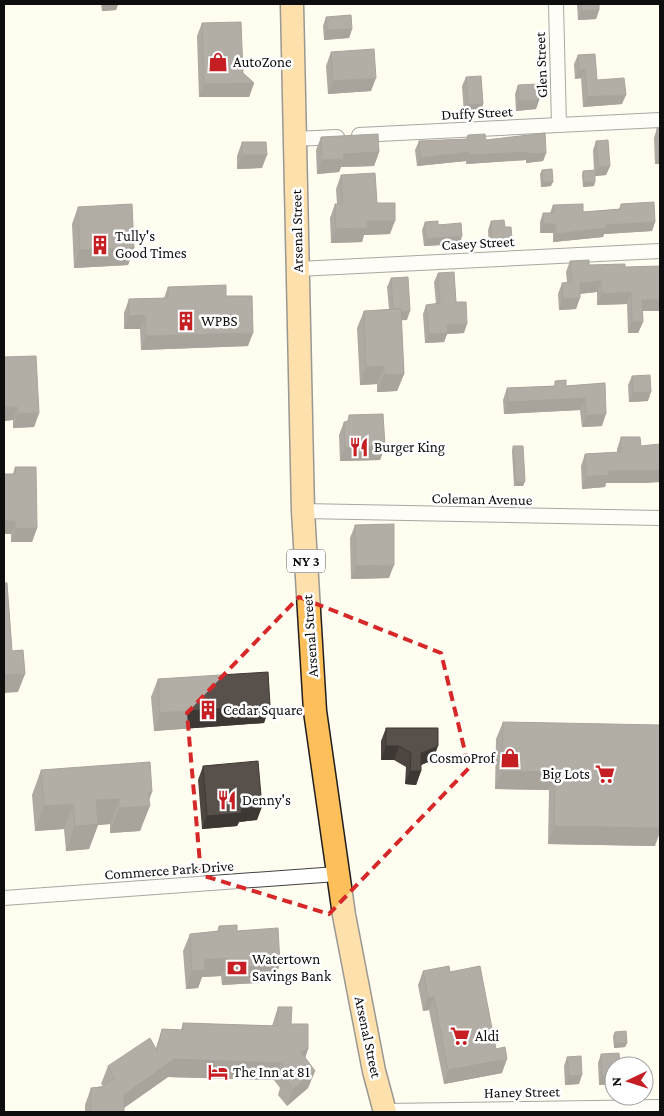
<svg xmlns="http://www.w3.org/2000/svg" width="664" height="1116" viewBox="0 0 664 1116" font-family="'Crimson Pro',serif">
  <rect width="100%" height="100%" fill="#fffcf0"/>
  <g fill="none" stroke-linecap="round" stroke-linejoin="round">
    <defs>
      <g id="minor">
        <polyline points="556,4 559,125"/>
        <polyline points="359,135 660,120"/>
        <polyline points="295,139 337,137"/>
        <polyline points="298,269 660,251"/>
        <polyline points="303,511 660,518"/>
        <polyline points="4,898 337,874"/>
        <polyline points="385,1111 660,1107"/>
      </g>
      <polyline id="trunk" points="292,4 303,511 315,711 344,915 374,1071 385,1112"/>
    </defs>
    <use href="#minor" stroke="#414141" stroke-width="16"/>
    <use href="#trunk" stroke="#1f1f1f" stroke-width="25"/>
    <use href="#minor" stroke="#fff" stroke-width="14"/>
    <use href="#trunk" stroke="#fcbf5a" stroke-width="22"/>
  </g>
  <g fill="#4c4540">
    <polygon points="101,4 118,4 116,10 102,11"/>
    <polygon points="577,4 599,4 599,10 596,19 578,20"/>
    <polygon points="326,17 352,29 349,38 324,40 323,26"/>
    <polygon points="202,23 243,73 254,83 249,97 199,97 197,36"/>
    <polygon points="331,52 371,91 328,94 326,66"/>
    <polygon points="578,55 597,80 622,104 583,107 581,78 575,79 574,64"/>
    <polygon points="466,77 483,104 480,113 464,114 462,86"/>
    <polygon points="518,85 539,100 536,109 516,111 515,94"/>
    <polygon points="657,128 660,164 655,164 654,138"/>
    <polygon points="468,135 486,140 546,153 543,161 526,163 526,160 466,164 466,161 417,166 415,150 419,141 466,139"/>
    <polygon points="321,137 379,152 374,166 341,167 339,172 317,174 316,150"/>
    <polygon points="596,141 610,166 606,175 595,176 594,186 583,187 582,175 583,171 594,170 593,150"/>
    <polygon points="242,142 262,168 237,169 237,156"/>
    <polygon points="542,170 551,186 541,187 540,174"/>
    <polygon points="341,175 377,203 390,234 364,235 362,242 331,243 330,218 335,204 337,204 336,189"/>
    <polygon points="621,204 655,222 652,231 604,234 603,237 553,242 553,233 540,233 540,222 543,213 550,213 553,205 583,212 619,209"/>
    <polygon points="78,207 134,248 128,265 74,268 72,224"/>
    <polygon points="491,221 505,227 508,247 489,248 488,230"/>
    <polygon points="425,222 438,225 460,244 424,246 422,230"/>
    <polygon points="570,261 589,265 625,267 660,311 642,311 643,322 638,333 628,333 627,304 597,305 597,292 580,294 576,309 559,310 558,294 562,283 567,282 566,272"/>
    <polygon points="438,273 456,302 464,333 447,334 444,342 425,343 423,314 426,305 436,304 434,282"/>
    <polygon points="391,278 407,320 401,320 404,374 397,391 377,392 377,384 360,385 357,328 364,311 389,309 387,287"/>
    <polygon points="168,287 226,296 248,346 141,350 140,329 124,329 124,313 129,299 164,298"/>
    <polygon points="4,357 39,413 34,427 13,428 13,420 4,421"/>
    <polygon points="632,376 648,401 629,402 628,385"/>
    <polygon points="555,381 566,386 605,383 602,426 582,427 580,410 504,414 503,400 507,388 554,386"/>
    <polygon points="349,415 385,446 380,460 340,461 339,435 344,422 347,422"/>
    <polygon points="621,437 641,446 647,483 606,483 605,487 582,489 581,466 585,454 617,452 617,449"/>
    <polygon points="513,446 525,481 523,486 514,486 512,451"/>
    <polygon points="15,467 37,528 32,542 11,542 11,534 4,534 4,474 13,474"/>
    <polygon points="355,525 389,578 351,579 350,538"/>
    <polygon points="158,679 270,705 264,723 154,731 151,697"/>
    <polygon points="503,722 655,846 548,844 549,790 495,789 496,739"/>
    <polygon points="386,728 433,760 421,765 421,771 416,785 405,784 406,767 394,760 381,760 381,741"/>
    <polygon points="203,766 257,820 239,822 237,826 202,829 198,780"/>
    <polygon points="41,770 149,801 140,831 110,833 110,824 98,825 89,849 66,851 64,829 35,831 32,795"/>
    <polygon points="219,926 237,931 274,982 222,985 221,976 202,977 198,988 186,989 183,951 190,934 217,932"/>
    <polygon points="423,971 450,972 496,1049 502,1073 444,1084 429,1010 423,1011 418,985"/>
    <polygon points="278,1007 291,1024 308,1049 305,1058 315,1071 308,1088 287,1106 278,1095 280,1088 274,1080 168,1077 124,1108 124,1112 85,1112 85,1105 91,1088 103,1086 101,1084 108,1066 156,1048 162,1029 181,1030 183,1023 272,1026"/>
    <polygon points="615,1032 627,1043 625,1047 614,1048 613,1036"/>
    <polygon points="601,1054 614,1066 614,1084 599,1085 598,1063"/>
    <polygon points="567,1057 579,1084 565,1085 564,1066"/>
  </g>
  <g fill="#3e3834">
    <polygon points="104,4 118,4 116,10 102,11"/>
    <polygon points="599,10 596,19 578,20 581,11"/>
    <polygon points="352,29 349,38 324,40 327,30"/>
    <polygon points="585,69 581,78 575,79 579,70"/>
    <polygon points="376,78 371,91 328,94 333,81"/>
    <polygon points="254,83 249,97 199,97 204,84"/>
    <polygon points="626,95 622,104 583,107 587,97"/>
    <polygon points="539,100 536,109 516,111 519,101"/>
    <polygon points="483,104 480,113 464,114 468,105"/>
    <polygon points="379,152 374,166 341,167 339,172 317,174 322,160 343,154"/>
    <polygon points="469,152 466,161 417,166 420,158"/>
    <polygon points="529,152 526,160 466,164 469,155"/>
    <polygon points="546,153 543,161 526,163 529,154"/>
    <polygon points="242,155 267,155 262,168 237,169"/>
    <polygon points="659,155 660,155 660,164 655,164"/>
    <polygon points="610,166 606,175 595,176 598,167"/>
    <polygon points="543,182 553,182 551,186 541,187"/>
    <polygon points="584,182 595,182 594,186 583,187"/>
    <polygon points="367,221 395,221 390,234 364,235 362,242 331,243 336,229"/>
    <polygon points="655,222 652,231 604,234 603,237 553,242 556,234 606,225"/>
    <polygon points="543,224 556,224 553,233 540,233"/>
    <polygon points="462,236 460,244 424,246 426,239"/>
    <polygon points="512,238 508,247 489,248 492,239"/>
    <polygon points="134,248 128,265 74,268 80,250"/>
    <polygon points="601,281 597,292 575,294 580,283"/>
    <polygon points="631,292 627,304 597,305 602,294"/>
    <polygon points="580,298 576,309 559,310 563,299"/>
    <polygon points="642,300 660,300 660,311 638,311"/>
    <polygon points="410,311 407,320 390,321 393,312"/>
    <polygon points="145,315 140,329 124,329 129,316"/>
    <polygon points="632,322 643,322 638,333 628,333"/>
    <polygon points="467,324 464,333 447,334 444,342 425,343 429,334 447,325"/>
    <polygon points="253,333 248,346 141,350 146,336"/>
    <polygon points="384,366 377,384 360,385 366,367"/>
    <polygon points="404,374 397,391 377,392 384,375"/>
    <polygon points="651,392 648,401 629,402 633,393"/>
    <polygon points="585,398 580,410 504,414 508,402"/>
    <polygon points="4,407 17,407 13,420 4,421"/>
    <polygon points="39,413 34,427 13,428 18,414"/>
    <polygon points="606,414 602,426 582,427 586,416"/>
    <polygon points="385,446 380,460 340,461 345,448"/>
    <polygon points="660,470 660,482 647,483 606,483 605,487 582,489 586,477 609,471"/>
    <polygon points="525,481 523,486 514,486 516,482"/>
    <polygon points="4,521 15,521 11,534 4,534"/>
    <polygon points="37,528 32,542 11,542 16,529"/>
    <polygon points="394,565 389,578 351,579 356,566"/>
    <polygon points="25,674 18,692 4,693 4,675"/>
    <polygon points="270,705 264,723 154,731 160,713"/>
    <polygon points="386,746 399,746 394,760 381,760"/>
    <polygon points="438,746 433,760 416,767 421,753"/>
    <polygon points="410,771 421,771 416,785 405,784"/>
    <polygon points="502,771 555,772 549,790 495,789"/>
    <polygon points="148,792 152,792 147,806 150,806 140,831 110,833 119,808"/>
    <polygon points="119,799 110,824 98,825 89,849 66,851 75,826 96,800"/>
    <polygon points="73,804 64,829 35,831 44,806"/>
    <polygon points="262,807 257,820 239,822 237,826 202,829 207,816 241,809"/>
    <polygon points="554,826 660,828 660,832 655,846 548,844"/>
    <polygon points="228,958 221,976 202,977 198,988 186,989 192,971 204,960"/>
    <polygon points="280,964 274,982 222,985 228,968"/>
    <polygon points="434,997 429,1010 423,1011 428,998"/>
    <polygon points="615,1043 627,1043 625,1047 614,1048"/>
    <polygon points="308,1049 302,1067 301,1052"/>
    <polygon points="174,1059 281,1063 274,1080 168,1077 118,1112 124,1095"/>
    <polygon points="507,1059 502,1073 444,1084 448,1070"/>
    <polygon points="315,1071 308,1088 287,1106 293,1089"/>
    <polygon points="582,1075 579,1084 565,1085 569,1076"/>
    <polygon points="614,1075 614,1084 599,1085 602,1076"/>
  </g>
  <g fill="#58504a" stroke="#3e3834">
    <polygon points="581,4 599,4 599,10 581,11"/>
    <polygon points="351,15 352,29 327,30 326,17"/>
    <polygon points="241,22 243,73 254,83 204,84 202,23"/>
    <polygon points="374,49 376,78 333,81 331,52"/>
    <polygon points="595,54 597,80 624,78 626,95 587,97 585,69 579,70 578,55"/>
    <polygon points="481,76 483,104 468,105 466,77"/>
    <polygon points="538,84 539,100 519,101 518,85"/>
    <polygon points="657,128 660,128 660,155 659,155"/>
    <polygon points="545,133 546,153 529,154 529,152 469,155 469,152 420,158 419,141 468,139 468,135 485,134 486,140"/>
    <polygon points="378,134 379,152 343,154 344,159 322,160 321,137"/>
    <polygon points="608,140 610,166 598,167 596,141"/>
    <polygon points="242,142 266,142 267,155 242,155"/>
    <polygon points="552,169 553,182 543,182 542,170"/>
    <polygon points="595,170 595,182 584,182 583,171"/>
    <polygon points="375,173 377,203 395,203 395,221 367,221 367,228 336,229 335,204 343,204 341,175"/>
    <polygon points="654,202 655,222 606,225 606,228 556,234 556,224 543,224 543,213 554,213 553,205 583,204 583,212 621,209 621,204"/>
    <polygon points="132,204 134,248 80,250 78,207"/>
    <polygon points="504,220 505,227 511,227 512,238 492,239 491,221"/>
    <polygon points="438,221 438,225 461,223 462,236 426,239 425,222"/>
    <polygon points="589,260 589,265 625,264 625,267 660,266 660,300 642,300 643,322 632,322 631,292 602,294 601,281 580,283 580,298 563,299 562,283 572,282 570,261"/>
    <polygon points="454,272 456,302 466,302 467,324 447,325 448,333 429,334 426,305 440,303 438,273"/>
    <polygon points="408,277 410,311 401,312 401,309 393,309 391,278"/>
    <polygon points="226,285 226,296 252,296 253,333 146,336 145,315 129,316 129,299 168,298 168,287"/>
    <polygon points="401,309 404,374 384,375 384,366 366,367 364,311"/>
    <polygon points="36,356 39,413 18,414 17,407 4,407 4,357"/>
    <polygon points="650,375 651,392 633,393 632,376"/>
    <polygon points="566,380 566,386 605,383 606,414 586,416 585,398 508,402 507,388 556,386 555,381"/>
    <polygon points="383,414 385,446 345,448 344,422 349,421 349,415"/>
    <polygon points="621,437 640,437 641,446 660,444 660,470 609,471 609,475 586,477 585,454 621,452"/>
    <polygon points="513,446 523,446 525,481 516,482"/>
    <polygon points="15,467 36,467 37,528 16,529 15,521 4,521 4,474 16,474"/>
    <polygon points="394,524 394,565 356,566 355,525"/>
    <polygon points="4,583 7,583 12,651 23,650 25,674 4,675"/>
    <polygon points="268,672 270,705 160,713 158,679"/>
    <polygon points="503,722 660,725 660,828 554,826 555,772 502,771"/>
    <polygon points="386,728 438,728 438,746 421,753 421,771 410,771 411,753 399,746 386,746"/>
    <polygon points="258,761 262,807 241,809 242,813 207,816 203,766"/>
    <polygon points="150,762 152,792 148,792 150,806 119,808 119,799 96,800 98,824 75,826 73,804 44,806 41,770"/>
    <polygon points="237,925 237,931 278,928 280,964 228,968 228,958 204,960 205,970 192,971 190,934 219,931 219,926"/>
    <polygon points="449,966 450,972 480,966 496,1049 505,1047 507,1059 448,1070 434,997 428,998 423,971"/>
    <polygon points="278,1007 292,1007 291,1024 308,1024 308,1049 301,1052 315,1071 293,1089 284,1078 289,1074 281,1063 174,1059 124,1095 124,1112 91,1112 91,1088 102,1087 114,1078 108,1066 150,1038 157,1051 162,1029 183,1030 183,1023 278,1026"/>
    <polygon points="626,1031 627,1043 615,1043 615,1032"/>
    <polygon points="619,1053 620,1066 614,1066 614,1075 602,1076 601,1054"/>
    <polygon points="581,1056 582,1075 569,1076 567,1057"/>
  </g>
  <path d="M0 0H664V1116H0ZM 299,597 L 441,653 L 469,768 L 329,914 L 201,875 L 187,713 Z" fill="#fffcf0" fill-opacity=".55" fill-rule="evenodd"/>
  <path fill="none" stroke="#d62828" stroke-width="4" stroke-dasharray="10 6" stroke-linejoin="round" d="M 299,597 L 441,653 L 469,768 L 329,914 L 201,875 L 187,713 Z"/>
  <defs>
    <symbol id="shop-bare" viewBox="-9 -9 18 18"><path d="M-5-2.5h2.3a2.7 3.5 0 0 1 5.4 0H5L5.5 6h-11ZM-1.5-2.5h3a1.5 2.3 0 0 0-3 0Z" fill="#c51f24" stroke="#fff" stroke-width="2.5" paint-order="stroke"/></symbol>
    <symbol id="building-bare" viewBox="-9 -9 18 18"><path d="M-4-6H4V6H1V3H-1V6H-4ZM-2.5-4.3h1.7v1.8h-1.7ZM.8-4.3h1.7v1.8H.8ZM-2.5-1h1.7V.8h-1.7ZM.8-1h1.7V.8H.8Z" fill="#c51f24" stroke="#fff" stroke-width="2.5" paint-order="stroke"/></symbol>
    <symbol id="restaurant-bare" viewBox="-9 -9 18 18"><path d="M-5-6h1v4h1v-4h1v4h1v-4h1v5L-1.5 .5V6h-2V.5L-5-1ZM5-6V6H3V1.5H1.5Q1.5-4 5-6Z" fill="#c51f24" stroke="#fff" stroke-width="2.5" paint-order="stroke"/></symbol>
    <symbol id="supermarket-bare" viewBox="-9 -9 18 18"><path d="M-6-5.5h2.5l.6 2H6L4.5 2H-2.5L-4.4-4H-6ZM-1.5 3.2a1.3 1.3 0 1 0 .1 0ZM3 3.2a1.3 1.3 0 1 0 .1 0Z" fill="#c51f24" stroke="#fff" stroke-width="2.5" paint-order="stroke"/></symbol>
    <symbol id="bank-bare" viewBox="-9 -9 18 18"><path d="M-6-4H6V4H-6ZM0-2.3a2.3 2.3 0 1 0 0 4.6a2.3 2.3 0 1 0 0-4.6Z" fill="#c51f24" stroke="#fff" stroke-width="2.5" paint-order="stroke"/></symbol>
    <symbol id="hotel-bare" viewBox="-9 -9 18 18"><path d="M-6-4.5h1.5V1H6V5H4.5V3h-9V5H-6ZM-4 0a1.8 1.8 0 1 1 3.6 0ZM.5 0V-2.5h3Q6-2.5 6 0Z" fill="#c51f24" stroke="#fff" stroke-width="2.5" paint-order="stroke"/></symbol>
  </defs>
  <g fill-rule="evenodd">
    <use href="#shop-bare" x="204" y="48" width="28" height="28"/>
    <use href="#building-bare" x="86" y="231" width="28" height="28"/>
    <use href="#building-bare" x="172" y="307" width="28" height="28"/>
    <use href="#restaurant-bare" x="345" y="433" width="28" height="28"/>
    <use href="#building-bare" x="194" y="696" width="28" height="28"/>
    <use href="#shop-bare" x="496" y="744" width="28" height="28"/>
    <use href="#supermarket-bare" x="591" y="760" width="28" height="28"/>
    <use href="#restaurant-bare" x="213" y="786" width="28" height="28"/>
    <use href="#bank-bare" x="223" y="954" width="28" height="28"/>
    <use href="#supermarket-bare" x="446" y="1022" width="28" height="28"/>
    <use href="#hotel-bare" x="204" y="1058" width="28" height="28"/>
  </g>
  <g text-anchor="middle" stroke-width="5" stroke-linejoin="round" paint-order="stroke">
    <rect fill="#fff" stroke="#565656" stroke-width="1" x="287" y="549.5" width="38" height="23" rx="4"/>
    <g font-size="14" font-weight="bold" fill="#0e0e0e">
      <text x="306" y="566">NY 3</text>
    </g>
    <g font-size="15" fill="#0e0e0e" stroke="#fff" text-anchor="start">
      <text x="233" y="67">AutoZone</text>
      <text x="115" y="241">Tully's<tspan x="115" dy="17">Good Times</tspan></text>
      <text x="201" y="326">WPBS</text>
      <text x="374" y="452">Burger King</text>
      <text x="223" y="715">Cedar Square</text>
      <text x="495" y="763" text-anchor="end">CosmoProf</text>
      <text x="590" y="779" text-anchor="end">Big Lots</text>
      <text x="242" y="805">Denny's</text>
      <text x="252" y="964">Watertown<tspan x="252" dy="17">Savings Bank</tspan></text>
      <text x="475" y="1041">Aldi</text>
      <text x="233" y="1077">The Inn at 81</text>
    </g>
    <g font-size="15" fill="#0e0e0e" stroke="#fff">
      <text transform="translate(541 65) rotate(-92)" y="5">Glen Street</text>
      <text transform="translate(477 113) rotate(-3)" y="5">Duffy Street</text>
      <text transform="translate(297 231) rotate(-91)" y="5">Arsenal Street</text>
      <text transform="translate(478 243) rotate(-3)" y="5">Casey Street</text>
      <text transform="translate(482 499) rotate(1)" y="5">Coleman Avenue</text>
      <text transform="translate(310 636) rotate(-94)" y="5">Arsenal Street</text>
      <text transform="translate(169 870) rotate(-4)" y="5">Commerce Park Drive</text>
      <text transform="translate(368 1037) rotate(78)" y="5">Arsenal Street</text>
      <text transform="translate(522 1092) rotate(-1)" y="5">Haney Street</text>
    </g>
  </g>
  <rect width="664" height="1116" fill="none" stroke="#0e0e0e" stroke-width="10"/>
  <g transform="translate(629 1081) rotate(266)"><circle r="24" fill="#ffffff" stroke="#9f9f9f"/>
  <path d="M0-4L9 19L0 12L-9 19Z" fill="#c51f24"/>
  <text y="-8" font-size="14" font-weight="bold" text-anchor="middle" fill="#0e0e0e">N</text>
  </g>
</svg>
